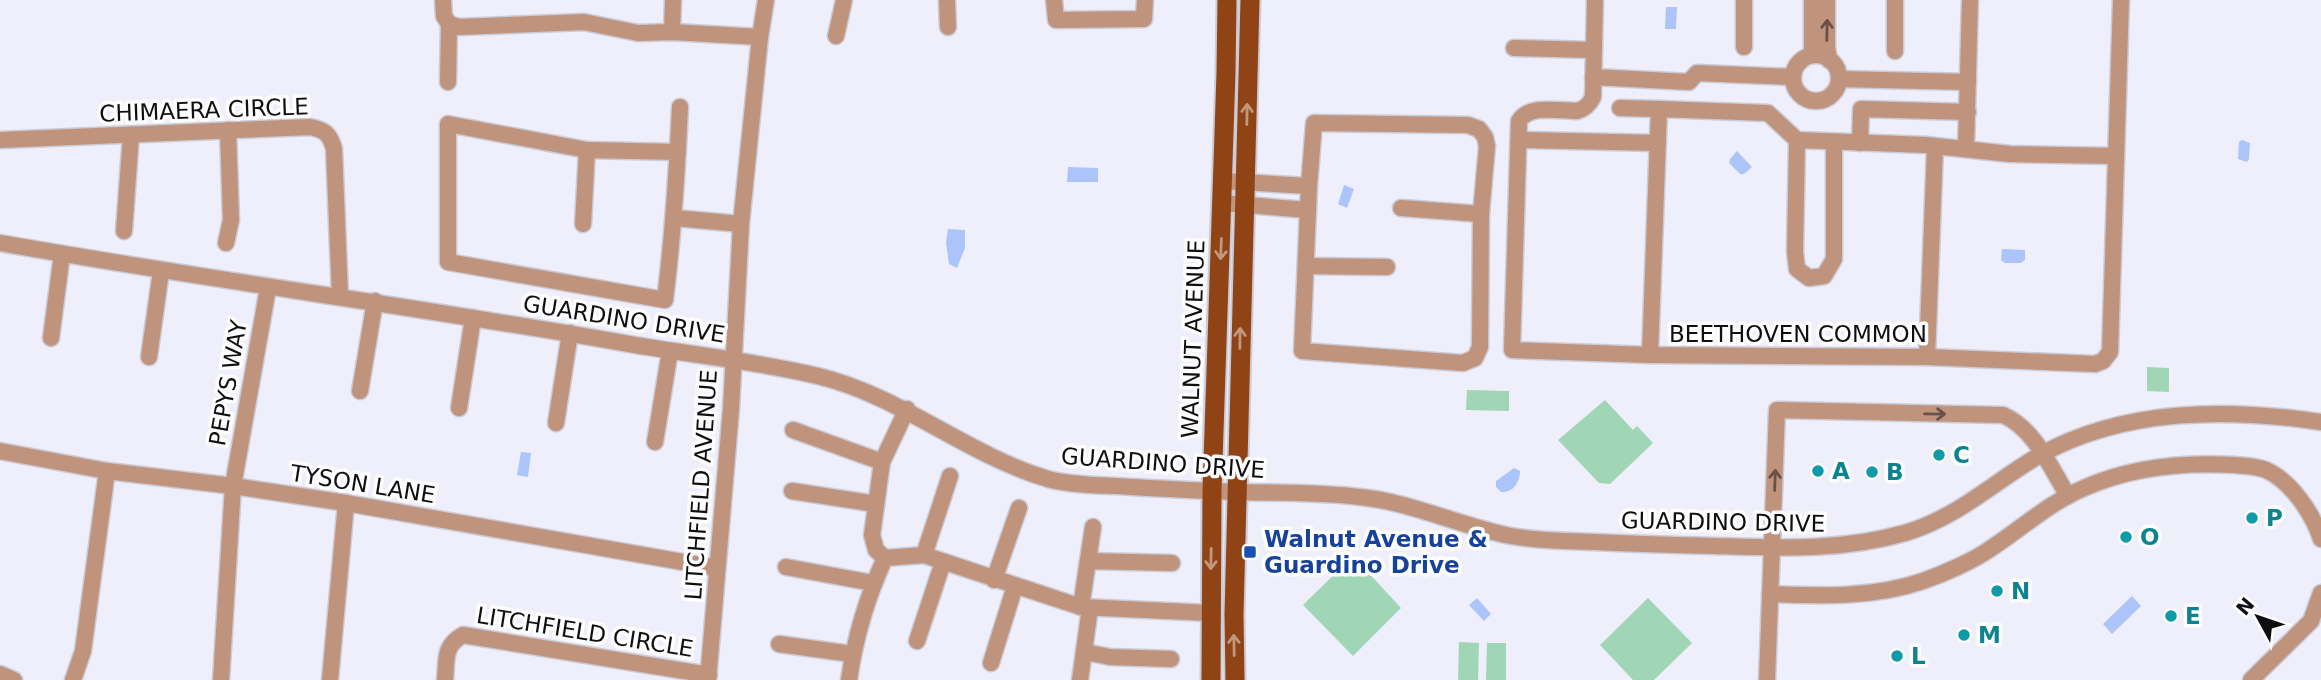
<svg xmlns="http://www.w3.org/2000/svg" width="2321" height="680" viewBox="0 0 2321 680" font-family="'DejaVu Sans',sans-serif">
  <rect width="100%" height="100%" fill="#efeffb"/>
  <g fill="#a0d6b5">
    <polygon points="2147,367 2169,368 2169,392 2147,391"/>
    <polygon points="1467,390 1509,391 1509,411 1466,410"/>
    <polygon points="1605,400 1633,430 1637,426 1653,443 1610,484 1599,483 1558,440"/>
    <polygon points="1353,556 1401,608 1353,656 1303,605"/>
    <polygon points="1648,598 1692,643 1654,680 1633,680 1600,645"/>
    <polygon points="1459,642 1479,643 1478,680 1458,680"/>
    <polygon points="1487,643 1506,643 1506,680 1486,680"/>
  </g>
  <g fill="#abc4f9">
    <polygon points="1666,7 1677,7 1676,29 1665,29"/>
    <polygon points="2242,140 2250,143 2249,159 2247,162 2238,159 2239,142"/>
    <polygon points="1737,151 1752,167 1744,174 1740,174 1729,163 1730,159"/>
    <polygon points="1068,167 1098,168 1098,182 1067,182"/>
    <polygon points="1344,185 1354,189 1347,208 1338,204"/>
    <polygon points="948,229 965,230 965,248 957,268 949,264 946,243"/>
    <polygon points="2002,249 2025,250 2025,260 2021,263 2005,263 2001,260"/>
    <polygon points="521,452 531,453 528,477 517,475"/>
    <path d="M 1514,468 L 1520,471 C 1520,482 1513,493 1501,492 L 1496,487 L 1496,481 Z"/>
    <polygon points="2132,596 2141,606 2112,634 2103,624"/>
    <polygon points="1477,598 1491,614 1484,621 1469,605"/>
  </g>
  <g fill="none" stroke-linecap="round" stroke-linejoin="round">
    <defs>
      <g id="minor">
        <polyline points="443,0 444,16 449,24 448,82"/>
        <polyline points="947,0 948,27"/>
        <polyline points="1054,0 1056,20 1144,19 1145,0"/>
        <path d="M 1595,0 L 1593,97 C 1589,105 1585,109 1577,111 C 1559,111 1529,104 1519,121 L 1512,350 L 1650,355 L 1927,357 L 2095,364 L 2103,361 L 2110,352 L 2121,0"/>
        <polyline points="1744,0 1744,47"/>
        <polyline points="1827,0 1827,47 1829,60"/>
        <polyline points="449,24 459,27 584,22 638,33 672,32 760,37"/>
        <polyline points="672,32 673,0"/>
        <polyline points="836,36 844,0"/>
        <polyline points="1514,48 1594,50"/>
        <polyline points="1895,51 1895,0"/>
        <polyline points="1812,55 1812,0"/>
        <circle cx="1816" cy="78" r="23"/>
        <polyline points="1593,77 1689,82 1697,73 1793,77"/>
        <polyline points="1839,79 1968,82"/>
        <polyline points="1620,108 1659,109"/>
        <polygon points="1314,123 1468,125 1479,129 1485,137 1487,146 1481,214 1480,347 1475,358 1463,363 1302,351 1309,186"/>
        <path d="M 0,140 L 310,127 C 325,130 330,134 334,149 L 340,296"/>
        <polyline points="1519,140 1658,143"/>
        <polyline points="1797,140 1795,252 1797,269 1809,278 1824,276 1834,259 1834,142"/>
        <polyline points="1860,143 1861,109 1968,112"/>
        <polyline points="1966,148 1970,0"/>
        <path d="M 678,152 L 587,150 L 448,124 L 448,262 L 665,300 C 673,236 677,172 680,107"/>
        <polyline points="1223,181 1309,186"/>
        <polyline points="1222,203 1308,210"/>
        <polyline points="1401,208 1481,214"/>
        <polyline points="675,218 741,224"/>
        <polyline points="583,224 587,150"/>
        <polyline points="124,231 131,135"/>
        <path d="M 0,243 C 209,280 420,307 629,344 C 692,355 756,361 818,376 C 901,396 967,455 1048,479 C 1074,486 1105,485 1132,487 C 1167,489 1204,491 1240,492 C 1279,493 1320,492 1360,497 C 1411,502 1460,526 1511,536 C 1538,541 1567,541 1595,542 C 1635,544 1675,545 1715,546 C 1781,548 1841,551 1905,533 C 1957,518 1995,481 2040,455 C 2125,408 2227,408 2321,422"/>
        <polyline points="226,243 231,220 228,130"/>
        <polyline points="1306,266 1387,267"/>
        <polyline points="51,338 62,254"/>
        <polyline points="1650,355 1659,109 1768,113 1797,140 1926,145 2010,154 2116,156"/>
        <polyline points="149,357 161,271"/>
        <polyline points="1927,357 1935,147"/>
        <polyline points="360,391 375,301"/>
        <polyline points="459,408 473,318"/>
        <polyline points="556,423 570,333"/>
        <polyline points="793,430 882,462"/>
        <polyline points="655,442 670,351"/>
        <polyline points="0,451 107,471 233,486 346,503 717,568"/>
        <polyline points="792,491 876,504"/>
        <polyline points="924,555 950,476"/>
        <polyline points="885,558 876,550 872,535 882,462 907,409"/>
        <polyline points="1088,561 1172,563"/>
        <polyline points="786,567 873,583"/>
        <polyline points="994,580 1019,508"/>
        <path d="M 1770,594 C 1821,596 1874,598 1923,581 C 1943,574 1973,561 1990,549 C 2022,528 2049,503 2084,488 C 2131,467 2183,462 2234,465 C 2245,466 2256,466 2266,470 C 2291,481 2313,514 2321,539"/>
        <polyline points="1081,607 1093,527"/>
        <polyline points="917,641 943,562"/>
        <polyline points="779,644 852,654"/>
        <polyline points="1085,652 1110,657 1171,659"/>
        <polyline points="991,663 1015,586"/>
        <polyline points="0,674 14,680"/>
        <polyline points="73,680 83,651 107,471"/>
        <polyline points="221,680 233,486 268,288"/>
        <polyline points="330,680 346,503"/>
        <path d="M 445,680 C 447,660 443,646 463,635 L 709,675"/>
        <polyline points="708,680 731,409 741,224 760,37 766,0"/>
        <path d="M 849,680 C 855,637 867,597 885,558 L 924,555 L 1081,607 L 1210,613"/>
        <polyline points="1080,680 1090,608"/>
        <path d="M 1767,680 L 1777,410 L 2003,415 C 2035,429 2050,467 2068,496"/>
        <polyline points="2251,680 2311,621 2321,593"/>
      </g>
      <g id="major">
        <polyline points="1211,680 1212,491 1226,73 1227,0"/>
        <polyline points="1235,680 1234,614 1250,0"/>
      </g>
    </defs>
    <use href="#minor" stroke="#cbcbd6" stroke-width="19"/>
    <use href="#major" stroke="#cbcbd6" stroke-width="23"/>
    <use href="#minor" stroke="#c0937d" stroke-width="16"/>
    <use href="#major" stroke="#904314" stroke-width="19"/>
  </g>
  <defs><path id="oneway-shaft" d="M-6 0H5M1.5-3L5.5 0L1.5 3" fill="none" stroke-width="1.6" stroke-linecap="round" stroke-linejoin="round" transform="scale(1.75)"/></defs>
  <g stroke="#685148">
    <use href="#oneway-shaft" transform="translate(1827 30) rotate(-89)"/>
    <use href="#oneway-shaft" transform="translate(1935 414) rotate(1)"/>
    <use href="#oneway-shaft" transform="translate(1775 480) rotate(-88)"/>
  </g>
  <g stroke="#c1977d">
    <use href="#oneway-shaft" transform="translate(1247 114) rotate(-89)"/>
    <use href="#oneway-shaft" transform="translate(1221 249) rotate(92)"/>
    <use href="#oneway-shaft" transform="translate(1240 338) rotate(-89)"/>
    <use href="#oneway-shaft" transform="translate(1211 559) rotate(91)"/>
    <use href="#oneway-shaft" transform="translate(1234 645) rotate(-91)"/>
  </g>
  <g fill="#0f9aa8" stroke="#fdfdfd" stroke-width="2.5">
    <circle cx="1939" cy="455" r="7"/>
    <circle cx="1818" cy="471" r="7"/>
    <circle cx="1872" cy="472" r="7"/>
    <circle cx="2252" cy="518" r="7"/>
    <circle cx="2126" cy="537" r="7"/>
    <circle cx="1997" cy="591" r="7"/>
    <circle cx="2171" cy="616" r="7"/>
    <circle cx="1964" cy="635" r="7"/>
    <circle cx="1897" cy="656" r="7"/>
  </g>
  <rect fill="#1a4fb4" stroke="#fdfdfd" stroke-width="2.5" x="1243" y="545" width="14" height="14" rx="3.5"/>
  <g text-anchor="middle" stroke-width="7" stroke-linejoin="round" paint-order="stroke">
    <g font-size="23" fill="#0f0f12" stroke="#fdfdfd">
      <text transform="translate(204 110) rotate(-2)" y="8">CHIMAERA CIRCLE</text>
      <text transform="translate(624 319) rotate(9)" y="8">GUARDINO DRIVE</text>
      <text x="1798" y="342">BEETHOVEN COMMON</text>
      <text transform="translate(1193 339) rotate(-88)" y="8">WALNUT AVENUE</text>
      <text transform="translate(228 383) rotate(-80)" y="8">PEPYS WAY</text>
      <text transform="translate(1163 463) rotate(4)" y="8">GUARDINO DRIVE</text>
      <text transform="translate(363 484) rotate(9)" y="8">TYSON LANE</text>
      <text transform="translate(701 485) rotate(-86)" y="8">LITCHFIELD AVENUE</text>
      <text transform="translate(1723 522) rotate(1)" y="8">GUARDINO DRIVE</text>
      <text transform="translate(585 632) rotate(9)" y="8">LITCHFIELD CIRCLE</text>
    </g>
    <g font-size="23" font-weight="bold" fill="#0d838f" stroke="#fdfdfd" text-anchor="start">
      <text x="1953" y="463">C</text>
      <text x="1832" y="479">A</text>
      <text x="1886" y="480">B</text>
      <text x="2266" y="526">P</text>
      <text x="2140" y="545">O</text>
      <text x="2011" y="599">N</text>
      <text x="2185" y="624">E</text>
      <text x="1978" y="643">M</text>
      <text x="1911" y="664">L</text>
    </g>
    <g font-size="23" font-weight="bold" fill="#164399" stroke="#fdfdfd" text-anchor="start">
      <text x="1264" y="547">Walnut Avenue &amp;<tspan x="1264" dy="26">Guardino Drive</tspan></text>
    </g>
  </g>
  <g transform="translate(2258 617) rotate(310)" stroke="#fdfdfd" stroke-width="5" paint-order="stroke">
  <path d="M0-5L12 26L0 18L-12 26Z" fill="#0f0f12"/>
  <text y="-10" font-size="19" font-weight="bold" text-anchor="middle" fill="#0f0f12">N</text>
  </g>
</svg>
